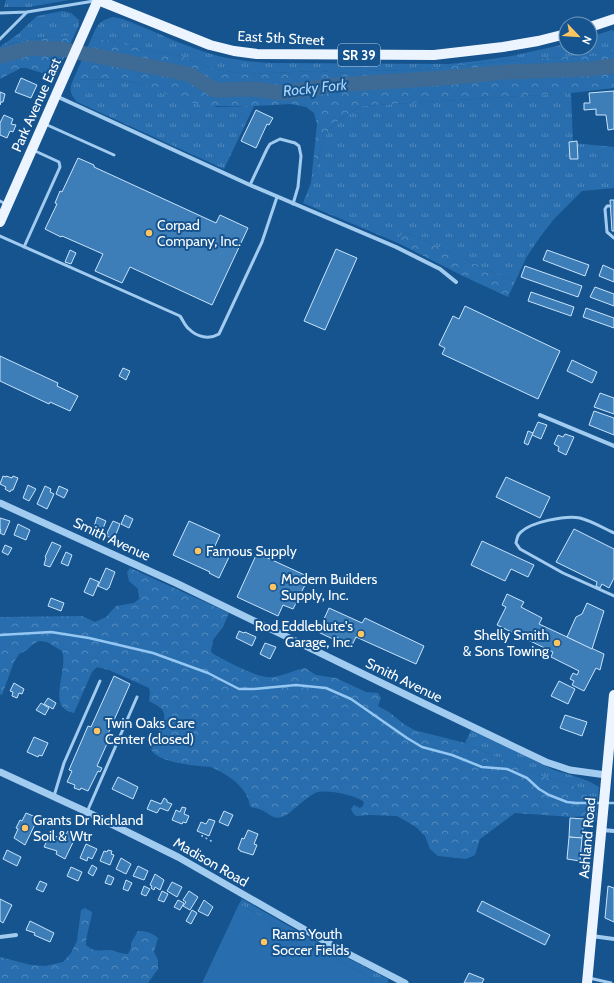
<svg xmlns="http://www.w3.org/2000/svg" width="614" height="983" viewBox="0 0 614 983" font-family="Cabin,sans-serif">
  <defs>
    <pattern id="grass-tufts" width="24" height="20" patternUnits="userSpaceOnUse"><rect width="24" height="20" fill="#286eae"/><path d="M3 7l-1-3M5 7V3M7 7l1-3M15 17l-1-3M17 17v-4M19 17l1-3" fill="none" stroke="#538bbe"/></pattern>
    <pattern id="forest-crowns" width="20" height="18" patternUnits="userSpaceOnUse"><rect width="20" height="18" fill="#286eae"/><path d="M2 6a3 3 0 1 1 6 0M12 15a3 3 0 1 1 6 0" fill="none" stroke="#538bbe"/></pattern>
  </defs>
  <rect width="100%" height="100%" fill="#16548f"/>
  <g fill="url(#grass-tufts)">
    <polygon points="6,0 69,0 29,7 4,7"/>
    <path d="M 63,11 L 71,13 L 79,20 L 79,25 L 74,36 C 49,36 24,39 0,47 L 18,34 L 37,16 Z"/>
    <path d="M 113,17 L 123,19 C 154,31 185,47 218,56 C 235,60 253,62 270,63 L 449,64 L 477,61 L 511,56 L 566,44 L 566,48 L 590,48 L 590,37 L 612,30 L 614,31 L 614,49 L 602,56 L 581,56 L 518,60 L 412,70 L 364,71 L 349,73 L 317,71 L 248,74 L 225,71 L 202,65 L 181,56 L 138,48 L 92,37 C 98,24 99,21 113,17 Z"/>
    <path d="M 119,79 L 140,84 L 217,107 L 254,106 L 224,169 L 77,102 C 70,94 69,90 73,80 Z"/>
    <polygon points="571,93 573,143 614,147 614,188 582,191 554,219 540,237 526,258 515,282 408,233 401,235 398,243 303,203 316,170 323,139 331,128 340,119 361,106"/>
    <path d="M 471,730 L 554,770 C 569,775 586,778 599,787 L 596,822 L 588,816 L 591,813 L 590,798 L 572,785 L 557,780 L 540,776 L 465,743 Z"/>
    <polygon points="242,899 318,943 388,979 388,983 371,983 373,979 239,904"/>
  </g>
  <g fill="url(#forest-crowns)">
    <polygon points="58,36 74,36 55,77 26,68 21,68 0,79 0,47 26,40"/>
    <polygon points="92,37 138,48 181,56 202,65 225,71 248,74 317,71 349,73 364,71 412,70 518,60 581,56 601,56 614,49 614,88 571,93 361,106 340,119 331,128 323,139 316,170 311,183 317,124 314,113 306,107 291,104 254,106 201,106 140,84 119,79 73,80"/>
    <polygon points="408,233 515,282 508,297 463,276 398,243 401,234"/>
    <path d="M 130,568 L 229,613 L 223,627 L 213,640 L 211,651 L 213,654 C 227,661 258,679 272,677 C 283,676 294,670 305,668 L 316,675 L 336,678 L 366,692 L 378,693 L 381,698 L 378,706 L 389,712 L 404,724 L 414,730 L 465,743 L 540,776 L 557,780 L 572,785 L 590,798 L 591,813 L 588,816 L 572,817 L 515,813 L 480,839 L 475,855 L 466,859 L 438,856 L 430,849 L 425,836 L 416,827 L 397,816 L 369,815 L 356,816 L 353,813 L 351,809 L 354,805 L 360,808 L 363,806 L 364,802 C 355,795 330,790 318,792 C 312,793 294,809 288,814 C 274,823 271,813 259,809 C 255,808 253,808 250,806 C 248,787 227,774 211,767 C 197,766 157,763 151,749 L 164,719 C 166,708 157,706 149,701 L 150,693 L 149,688 L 109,670 L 97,667 L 92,672 L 74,713 C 45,708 69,670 62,651 L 47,642 L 39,641 L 33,644 L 27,650 L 19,654 L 14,662 L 2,695 L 0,694 L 0,617 L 82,616 L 95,622 L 106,617 L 116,606 L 134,603 L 139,599 L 138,589 L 129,581 L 127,572 Z"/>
    <path d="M 85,908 L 92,912 C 91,924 86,933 86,945 C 95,953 99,950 110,950 C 116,951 121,954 128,954 L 131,948 L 131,943 L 138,931 C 146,931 151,932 158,938 L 154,952 L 158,960 L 158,969 L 148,983 L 0,983 L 0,957 L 31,965 L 45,966 L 63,962 L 71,953 L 77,941 L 81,910 Z"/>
  </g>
  <polygon fill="#286eae" points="239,904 373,979 371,983 202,983"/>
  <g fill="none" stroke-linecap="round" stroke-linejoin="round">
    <g stroke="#94c7f3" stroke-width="2.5">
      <polyline points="0,635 51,632 89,638 153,653 208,673 239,689 253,689 296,685 326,688 351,699 407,738 422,747 452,755 482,767 507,769 527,778 539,789 549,795 567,802 576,803 602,803"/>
      <polyline points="607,803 614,803"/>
    </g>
    <polyline stroke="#3e6b96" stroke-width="15" points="0,56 31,48 60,49 107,58 188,74 215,90 253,89 283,93 334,85 444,78 505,72 590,69 614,66"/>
  </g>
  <g fill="#3e7eb8" stroke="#c9e4fb">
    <polygon points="21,78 37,85 31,98 15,92"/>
    <polygon points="614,91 614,129 608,130 606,115 596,115 596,109 584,110 584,103 590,103 589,93"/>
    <polygon points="0,92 5,94 3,102 1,102 0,105"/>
    <polygon points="256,110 273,118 269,125 267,124 256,148 241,141"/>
    <polygon points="4,115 13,119 11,124 16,125 13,132 10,131 7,138 0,135 0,123"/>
    <polygon points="577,141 578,159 570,159 569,142"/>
    <polygon points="78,158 94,165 94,167 216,223 220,215 248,228 212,305 130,267 122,283 95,271 103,254 62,236 61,237 45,229 57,204 55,203 60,191 62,192"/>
    <polygon points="610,200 614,200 614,231 612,231"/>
    <polygon points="336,249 357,258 325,330 304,321"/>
    <polygon points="70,250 76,253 71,264 65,262"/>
    <polygon points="547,250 589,265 585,276 543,260"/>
    <polygon points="603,265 614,270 614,282 599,276"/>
    <polygon points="525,266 582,286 578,297 521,277"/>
    <polygon points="595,287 614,294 614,306 590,297"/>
    <polygon points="531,292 574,307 571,316 528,301"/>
    <polygon points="465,306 560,351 538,399 442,354 445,348 439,345 453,316 459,319"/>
    <polygon points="586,308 614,318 614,328 583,317"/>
    <polygon points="0,356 58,383 57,386 78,396 70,411 50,402 49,404 0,381"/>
    <polygon points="572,360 597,372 592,383 567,371"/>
    <polygon points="123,368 130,371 126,380 119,376"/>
    <polygon points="600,393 614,398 614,414 594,407"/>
    <polygon points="594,411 614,418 614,435 589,425"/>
    <polygon points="538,422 547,425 541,439 532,435"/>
    <polygon points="528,431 533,433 528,445 524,443"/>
    <polygon points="565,434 574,437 566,455 558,451 559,447 554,444 558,435 563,437"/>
    <polygon points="3,476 6,477 6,476 12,478 13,476 18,478 13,490 11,490 10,492 5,489 6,487 0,484"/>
    <polygon points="506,477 550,497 540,518 496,497"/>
    <polygon points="28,485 36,489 29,501 23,498"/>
    <polygon points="45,486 51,489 50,492 54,494 47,509 37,504"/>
    <polygon points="59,486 68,490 64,498 56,494"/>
    <polygon points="125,515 133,519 129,528 121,524"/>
    <polygon points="97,517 106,521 102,531 100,530 99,532 93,530"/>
    <polygon points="0,518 10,521 4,535 0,533 1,530 0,529"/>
    <polygon points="113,521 120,524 115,537 114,537 113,539 107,536 108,534 107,533"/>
    <polygon points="189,521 220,535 214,548 230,555 219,578 209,573 210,572 173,555"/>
    <polygon points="18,524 30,530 26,540 14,535"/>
    <polygon points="574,529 614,549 614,578 609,588 602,584 600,588 596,586 597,582 556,562"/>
    <polygon points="482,541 534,565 528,577 511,569 505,581 471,565"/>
    <polygon points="52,542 61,546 50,567 44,565 46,558 45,557"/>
    <polygon points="5,545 12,548 8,555 2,552"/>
    <polygon points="66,552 72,555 68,566 61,563"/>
    <polygon points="257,553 309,577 293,609 283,605 278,616 237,597"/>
    <polygon points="106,568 115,572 109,588 108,588 107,590 98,586"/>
    <polygon points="90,578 99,582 93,596 84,592"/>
    <polygon points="507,594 524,602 521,607 542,618 539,624 604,654 600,670 596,668 584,691 572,685 574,681 570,679 573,673 577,675 579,671 551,657 553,652 497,625 506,607 502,605"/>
    <polygon points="51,598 64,603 61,611 48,606"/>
    <polygon points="587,603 604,611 592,649 567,637 576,617 582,614"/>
    <polygon points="329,608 362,623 365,618 424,646 416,664 356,637 352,645 336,637 335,640 318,632"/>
    <polygon points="239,631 244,633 245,632 256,637 252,646 236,638"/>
    <polygon points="265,643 276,647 270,659 260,654"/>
    <polygon points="114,676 130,684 107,736 110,737 97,766 102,768 100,772 98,771 88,791 81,788 80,790 74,788 75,785 67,782 72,771 69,770 88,726 91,727"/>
    <polygon points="559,681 575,689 568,704 551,696"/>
    <polygon points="14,683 24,689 22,694 19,693 17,698 12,696 13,692 10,691"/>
    <polygon points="48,698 56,703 53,709 44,704"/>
    <polygon points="41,703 49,708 45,715 36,710"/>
    <polygon points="565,715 587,722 582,736 560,728"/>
    <polygon points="34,737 48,743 42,756 39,755 38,757 27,752"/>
    <polygon points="118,777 138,787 133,799 112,789"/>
    <polygon points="164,798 167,800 167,802 172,804 168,811 160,808 157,813 147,809 151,800 161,804"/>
    <polygon points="182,807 186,808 184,814 189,816 186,823 183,822 182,824 172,820 176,810 180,812"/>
    <polygon points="224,811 233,815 228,826 219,822"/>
    <polygon points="26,813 38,818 25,845 14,838 18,829 16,828 20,820 22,821"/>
    <polygon points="570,818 584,819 582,838 569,837"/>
    <polygon points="209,819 215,821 209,836 197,831 201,822 206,824"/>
    <polygon points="248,830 258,834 254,844 257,845 253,855 240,851 240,850 238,849 242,838 244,839"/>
    <polygon points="68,831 76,836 65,859 56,854 57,851 44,847 50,834 60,838 61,837 64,838"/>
    <polygon points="569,837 582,838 580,861 567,859"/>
    <polygon points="86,844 97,849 92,859 88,857 87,861 80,858"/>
    <polygon points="7,850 21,857 17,866 3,859"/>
    <polygon points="108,850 112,851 111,854 114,855 110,865 100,861 104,851 107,852"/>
    <polygon points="121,858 131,864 126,874 116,869"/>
    <polygon points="92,865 97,868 93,876 88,873"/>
    <polygon points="138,866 148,871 144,880 133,876"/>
    <polygon points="71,867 82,872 78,881 67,876"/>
    <polygon points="155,874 164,880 160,890 155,887 154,890 151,888 152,886 150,885"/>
    <polygon points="108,875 114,878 111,885 105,883"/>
    <polygon points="126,880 132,883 128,891 123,889"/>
    <polygon points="40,881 47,884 43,892 36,889"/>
    <polygon points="172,882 182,887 177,897 167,891"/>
    <polygon points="144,886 150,889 146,896 141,894"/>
    <polygon points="608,886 614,888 614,922 605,918"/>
    <polygon points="162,891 168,894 164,902 158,900"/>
    <polygon points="189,891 198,897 190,910 183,906 186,902 183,900"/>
    <polygon points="0,899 12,905 3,923 0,921"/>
    <polygon points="178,900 184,903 180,910 174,907"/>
    <polygon points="204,900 213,907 208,916 198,911"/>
    <polygon points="482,901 550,935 545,945 477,911"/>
    <polygon points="192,910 197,913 191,924 186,921"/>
    <polygon points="30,921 54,933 50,942 34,935 35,933 26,930"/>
    <polygon points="469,973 484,979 482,983 464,983"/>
  </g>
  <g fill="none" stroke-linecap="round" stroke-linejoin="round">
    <polyline stroke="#a2cbf0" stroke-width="1.5" stroke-dasharray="2 3" stroke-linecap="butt" points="202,835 202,836 213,842"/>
    <g stroke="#a2cbf0" stroke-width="3">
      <polyline points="0,13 27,12 94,1"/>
      <polyline points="0,39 27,12"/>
      <polyline points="45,124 114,155"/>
      <polyline points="250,185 267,149 270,144 280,139 295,143 299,146 301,156 298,187 293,204"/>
      <polyline points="0,201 6,204"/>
      <polyline points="610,206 607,206 605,209 607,232 614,238"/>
      <path d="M 0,236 L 180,316 C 183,320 185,326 189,329 C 197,337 209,340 219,334 L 262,242 L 277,197"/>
      <polyline points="24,247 60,167 59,162 33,150"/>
      <path d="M 614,533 C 603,528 592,521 580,518 C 566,515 531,522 521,532 C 517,535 517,539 516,543 L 520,549 L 563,573 L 614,596"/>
      <polyline points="54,796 64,763 100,681"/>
      <polyline points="87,812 137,697"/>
      <polyline points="589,978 611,983"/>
    </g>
    <g stroke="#a2cbf0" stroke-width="4">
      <polyline points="56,96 250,185 396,247 440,269 456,282"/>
      <polyline points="540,415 614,446"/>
      <polyline points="602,830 614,831"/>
      <polyline points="592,936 614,939"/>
      <polyline points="0,937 16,935"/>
    </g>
    <g stroke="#a2cbf0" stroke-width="7">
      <polyline points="0,503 176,583 425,704 546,762 570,770 606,775"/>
      <polyline points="0,772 87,812 178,857 335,947 405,983"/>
    </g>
    <g stroke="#ebf4ff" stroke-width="10">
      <polyline points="98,0 210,45 234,51 257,54 434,55 503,47 538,41 566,34"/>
      <polyline points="590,27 614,19"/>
      <polyline points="0,222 98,0"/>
      <polyline points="587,983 614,695"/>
    </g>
  </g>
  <g fill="#ffc561" stroke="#16548f" stroke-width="1.5">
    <circle cx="149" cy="233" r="4"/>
    <circle cx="198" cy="551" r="4"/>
    <circle cx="273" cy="587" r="4"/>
    <circle cx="361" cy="634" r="4"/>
    <circle cx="557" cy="643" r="4"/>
    <circle cx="97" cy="731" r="4"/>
    <circle cx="25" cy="828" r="4"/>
    <circle cx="264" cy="942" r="4"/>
  </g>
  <g text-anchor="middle" stroke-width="4" stroke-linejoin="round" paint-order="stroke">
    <rect fill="#16548f" stroke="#b9ccdd" stroke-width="1" x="338" y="44" width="42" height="22" rx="3"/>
    <g font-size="13" font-weight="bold" fill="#fff">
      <text x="359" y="60">SR 39</text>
    </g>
    <g font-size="14" fill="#fff" stroke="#16548f">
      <text transform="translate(281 38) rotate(3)" y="5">East 5th Street</text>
      <text transform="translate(36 105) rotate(-66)" y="5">Park Avenue East</text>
      <text transform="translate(112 539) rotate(25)" y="5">Smith Avenue</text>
      <text transform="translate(404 680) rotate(26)" y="5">Smith Avenue</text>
      <text transform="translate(587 838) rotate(-85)" y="5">Ashland Road</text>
      <text transform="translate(211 862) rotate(30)" y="5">Madison Road</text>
    </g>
    <g font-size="14" fill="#fff" stroke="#16548f" text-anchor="start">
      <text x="157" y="230">Corpad<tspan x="157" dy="16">Company, Inc.</tspan></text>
      <text x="206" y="556">Famous Supply</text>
      <text x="281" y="584">Modern Builders<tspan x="281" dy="16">Supply, Inc.</tspan></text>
      <text x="353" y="631" text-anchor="end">Rod Eddleblute's<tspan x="353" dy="16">Garage, Inc.</tspan></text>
      <text x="549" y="640" text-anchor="end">Shelly Smith<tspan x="549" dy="16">&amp; Sons Towing</tspan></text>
      <text x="105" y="728">Twin Oaks Care<tspan x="105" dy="16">Center (closed)</tspan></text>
      <text x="33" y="825">Grants Dr Richland<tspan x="33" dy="16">Soil &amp; Wtr</tspan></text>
      <text x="272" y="939">Rams Youth<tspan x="272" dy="16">Soccer Fields</tspan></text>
    </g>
    <g font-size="15" font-style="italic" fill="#aed5f7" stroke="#16548f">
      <text transform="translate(315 88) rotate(-6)" y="5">Rocky Fork</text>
    </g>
  </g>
  <g transform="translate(578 36) rotate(115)"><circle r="19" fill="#16548f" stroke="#7398bc"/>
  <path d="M0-3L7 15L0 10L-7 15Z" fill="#ffc561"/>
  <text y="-6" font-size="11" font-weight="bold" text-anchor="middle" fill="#ffffff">N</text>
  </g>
</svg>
